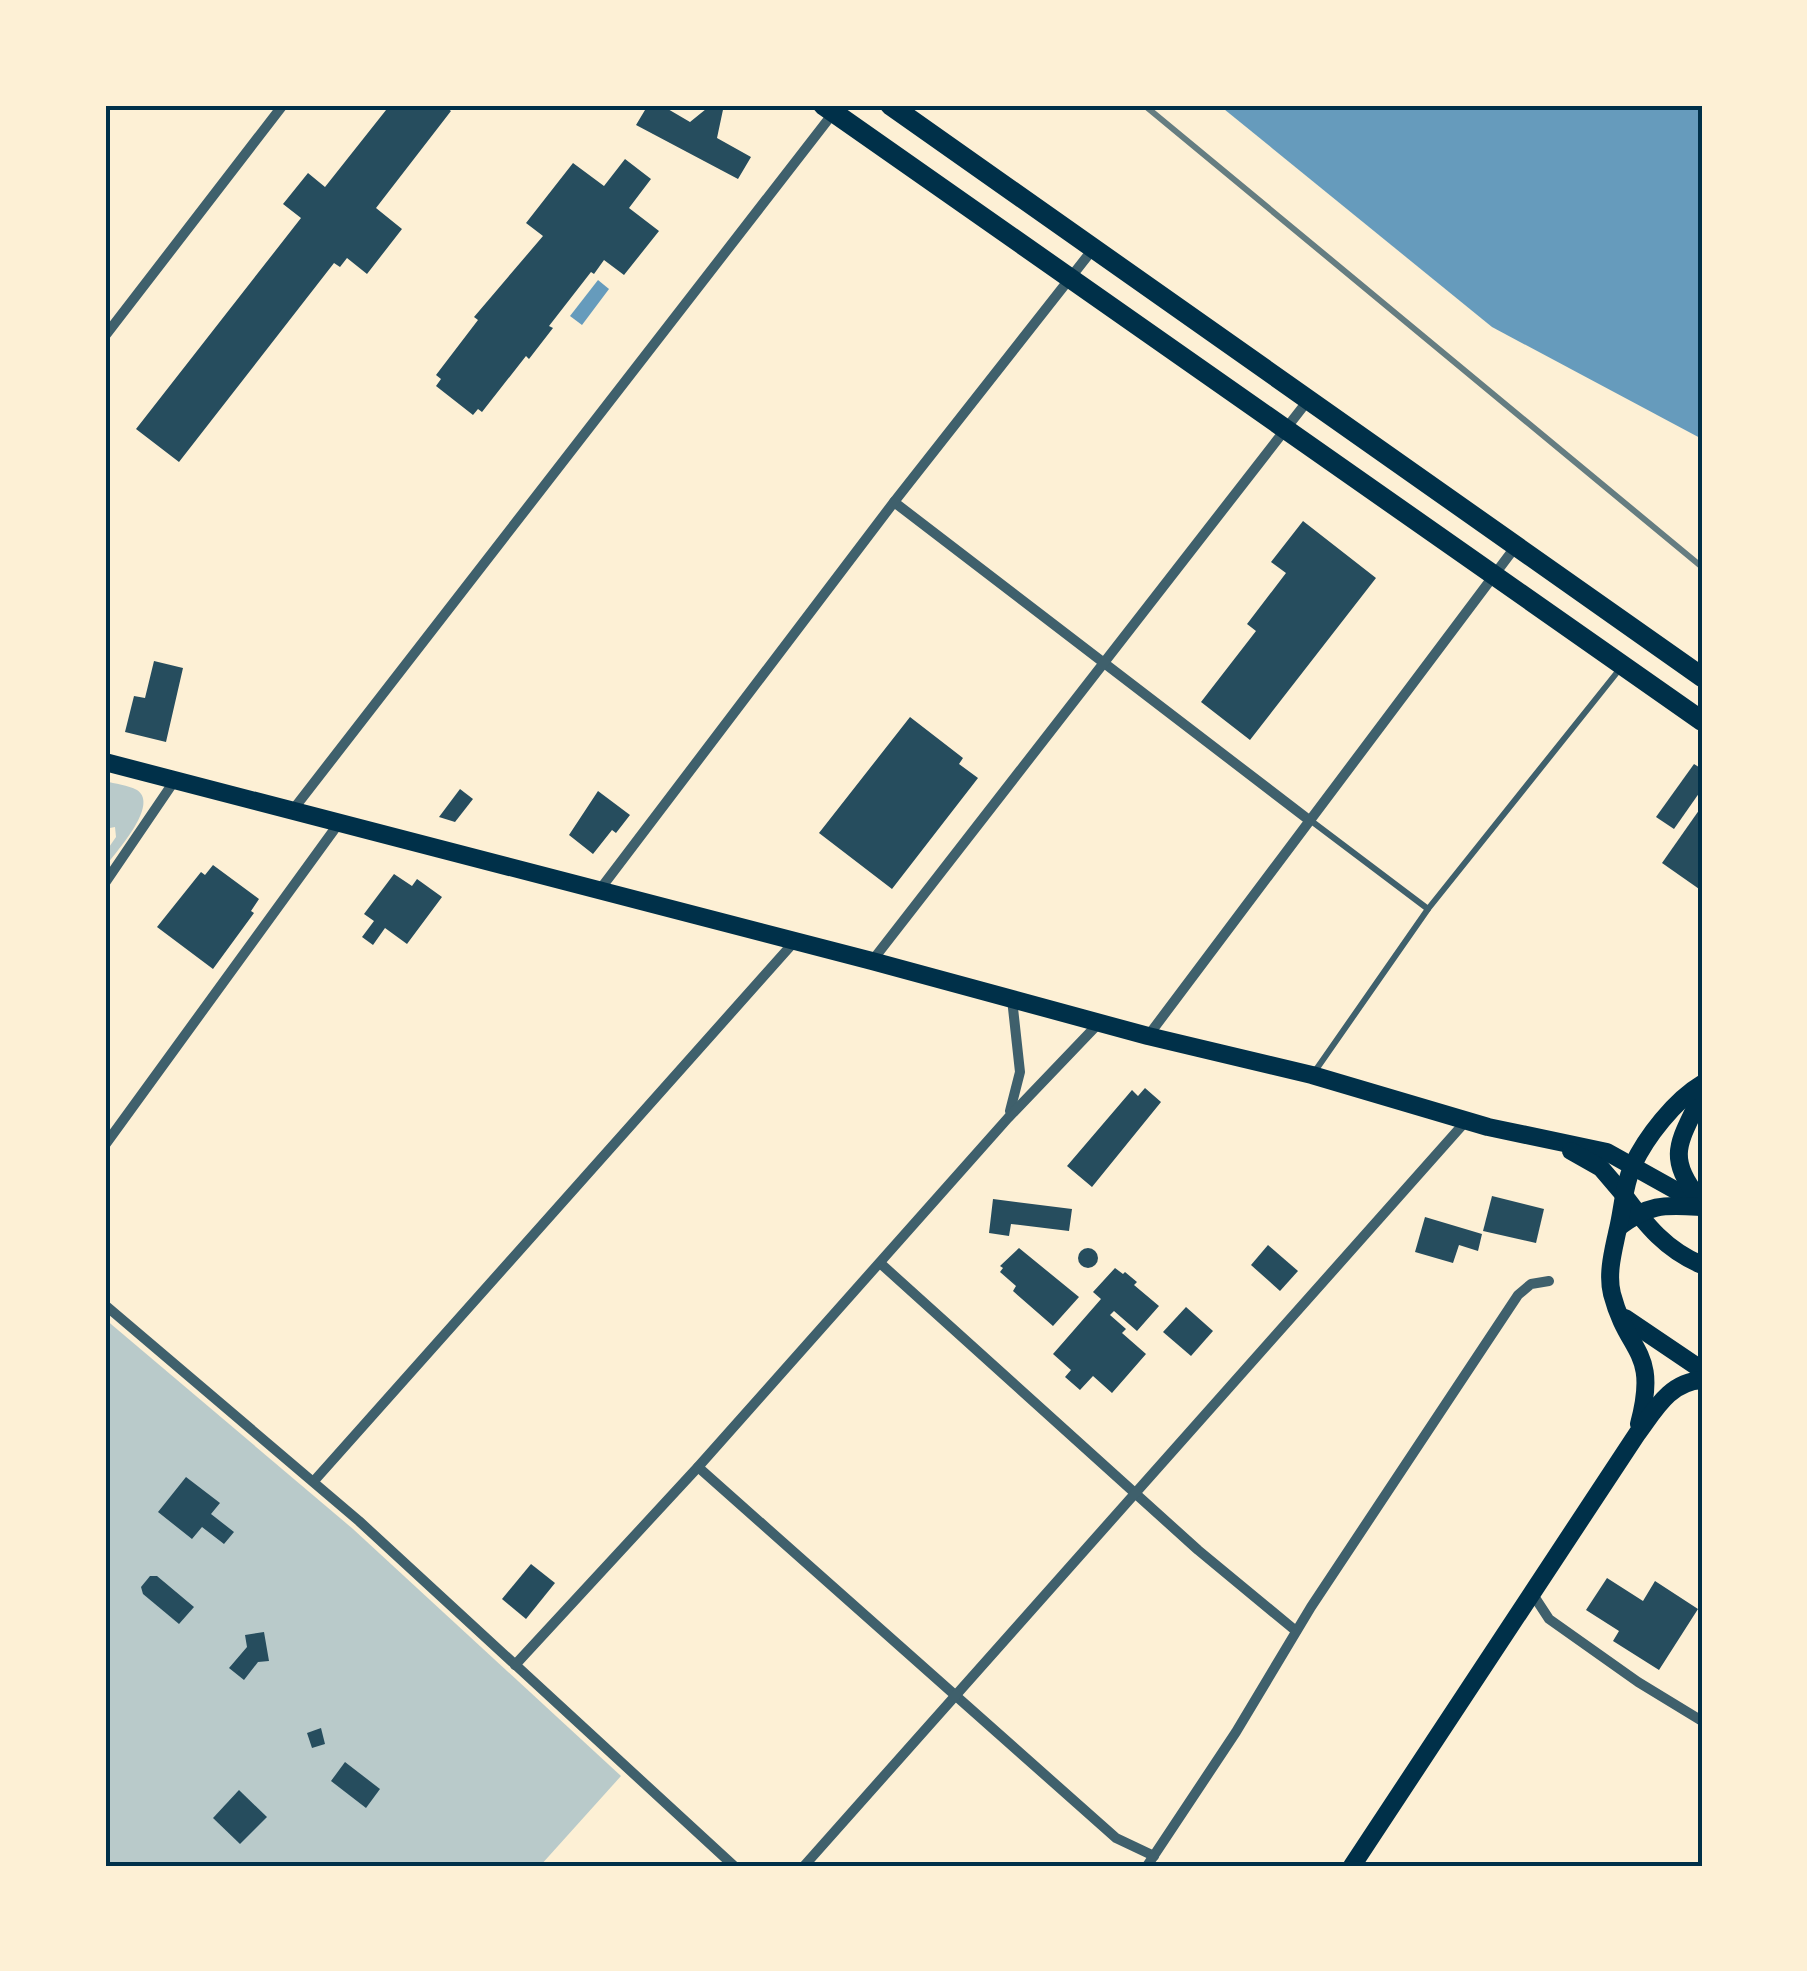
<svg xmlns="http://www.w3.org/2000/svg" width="1807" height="1971" viewBox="0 0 1807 1971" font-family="'Space Grotesk',sans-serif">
  <rect width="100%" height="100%" fill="#fdf0d5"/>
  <g fill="#b9caca">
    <path d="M 105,781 C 115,784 128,785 137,790 C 160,805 115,853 105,867 L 105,853 L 116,837 L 115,827 L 105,829 Z"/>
    <polygon points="105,1319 353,1529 621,1776 540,1866 105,1866"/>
  </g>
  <g fill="#669bbc">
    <polygon points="1219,105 1702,105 1702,439 1492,327"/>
    <polygon points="598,280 609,289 582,325 570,316"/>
  </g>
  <g fill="#264d5e">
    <polygon points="390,105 443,105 451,111 376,208 402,229 367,274 347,258 340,267 334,263 179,462 136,429 301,218 283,204 308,173 325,187"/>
    <polygon points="648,105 661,105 690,122 711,105 724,105 717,138 751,157 738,179 636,125"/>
    <polygon points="625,159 651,179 629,208 659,231 624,275 604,260 594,274 591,272 549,326 553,328 529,359 526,356 482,412 478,409 473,415 436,386 441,379 436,375 478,320 474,317 543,236 526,223 573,163 604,186"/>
    <polygon points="1303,521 1376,578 1250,740 1201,702 1256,631 1247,624 1286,573 1271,562"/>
    <polygon points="154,661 183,668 166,742 125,732 134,696 145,698"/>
    <polygon points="910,717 963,758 959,764 978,778 892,889 819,833"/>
    <polygon points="1694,764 1702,769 1702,789 1674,829 1656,817"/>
    <polygon points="460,789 473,799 455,822 439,817"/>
    <polygon points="598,791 630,815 616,833 612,830 593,854 569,835"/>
    <polygon points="1702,806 1702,891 1662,863"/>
    <polygon points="213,865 259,899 251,911 254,913 213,969 157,927 201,872 205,875"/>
    <polygon points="394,874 412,886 417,879 442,897 407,944 385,928 373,945 362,937 374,921 364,914"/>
    <polygon points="1145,1088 1161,1102 1092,1187 1067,1166 1132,1090 1138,1096"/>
    <polygon points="1492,1196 1544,1209 1536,1243 1483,1231"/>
    <polygon points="993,1199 1072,1209 1069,1231 1011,1224 1009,1236 989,1233"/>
    <polygon points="1425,1217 1482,1234 1478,1251 1459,1245 1453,1263 1415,1252"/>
    <polygon points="1268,1245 1298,1271 1280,1291 1251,1265"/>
    <polygon points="1019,1248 1079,1297 1053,1326 1013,1291 1016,1286 1000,1272 1003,1268 1000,1266"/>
    <circle cx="1088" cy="1258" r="10"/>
    <polygon points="1115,1268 1123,1274 1125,1272 1137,1282 1134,1285 1159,1306 1137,1331 1114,1311 1110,1315 1126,1329 1122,1333 1146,1354 1112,1393 1093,1376 1080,1390 1065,1377 1071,1370 1053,1354 1101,1299 1093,1292"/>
    <polygon points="1186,1307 1213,1331 1191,1356 1163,1332"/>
    <polygon points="186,1477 220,1503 211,1514 234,1532 224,1544 202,1527 192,1539 158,1512"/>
    <polygon points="531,1564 555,1583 526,1619 502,1599"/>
    <polygon points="150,1576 157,1576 194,1607 179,1624 143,1594 141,1587"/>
    <polygon points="1607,1578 1643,1601 1655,1581 1698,1609 1659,1670 1613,1641 1619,1631 1586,1610"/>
    <polygon points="264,1632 269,1661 258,1662 244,1680 229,1668 247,1647 245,1635"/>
    <polygon points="321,1728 325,1744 312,1748 307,1733"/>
    <polygon points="345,1762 380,1789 366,1808 331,1781"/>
    <polygon points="239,1790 267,1817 240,1844 213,1818"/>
  </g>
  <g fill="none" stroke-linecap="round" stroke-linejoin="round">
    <g stroke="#3f606c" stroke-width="6">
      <polyline points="1310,820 1428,909"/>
      <polyline points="1313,1074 1428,909 1619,670"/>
    </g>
    <g stroke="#3f606c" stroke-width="10">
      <polyline points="105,336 283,105"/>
      <polyline points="894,502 1309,820"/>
      <polyline points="292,811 834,112"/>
      <polyline points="105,883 175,780"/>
      <polyline points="598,892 894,502 1093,249"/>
      <polyline points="872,961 1309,399"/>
      <polyline points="1148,1036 1516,546"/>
      <polyline points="1010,1111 1020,1072 1012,999"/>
      <polyline points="105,1145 339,823"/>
      <polyline points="880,1263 1198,1550 1296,1631"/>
      <polyline points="105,1305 359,1521 734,1866"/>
      <polyline points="698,1467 1116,1838 1154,1856"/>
      <polyline points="314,1481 795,941"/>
      <polyline points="1532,1593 1549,1619 1638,1682 1702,1721"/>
      <polyline points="515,1665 698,1467 1008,1118 1099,1023"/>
      <polyline points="804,1866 1466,1121"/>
      <polyline points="1147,1866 1236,1732 1311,1607 1518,1295 1531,1284 1549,1281"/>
    </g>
    <path stroke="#003049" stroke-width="18" d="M 1624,1195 C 1646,1225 1666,1250 1702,1265"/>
    <g stroke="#003049" stroke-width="18">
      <polyline points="105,762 872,961 1148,1036 1312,1075 1488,1127 1607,1152 1702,1205"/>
      <polyline points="1571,1151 1601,1168 1624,1195"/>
      <path d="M 1698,1197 C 1663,1154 1683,1138 1702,1093"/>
      <path d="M 1619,1227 C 1650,1203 1664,1205 1702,1207"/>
      <polyline points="1625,1318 1702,1370"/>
      <path d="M 1639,1424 C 1659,1349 1628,1355 1612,1294 C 1607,1274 1613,1252 1617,1233 C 1623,1210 1623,1187 1633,1165 C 1646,1137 1675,1100 1702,1084"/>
      <path d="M 1352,1866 L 1637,1434 C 1655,1410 1669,1382 1702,1380"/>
    </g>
    <g stroke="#003049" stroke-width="20">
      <polyline points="823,105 1702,721"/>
      <polyline points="890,105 1702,677"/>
    </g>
    <polyline stroke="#657d81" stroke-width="6" points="1144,105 1702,567"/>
  </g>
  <rect width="1807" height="1971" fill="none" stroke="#fdf0d5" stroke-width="215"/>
  <rect x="108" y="108" width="1592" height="1756" fill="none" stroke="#003049" stroke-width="4"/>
</svg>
